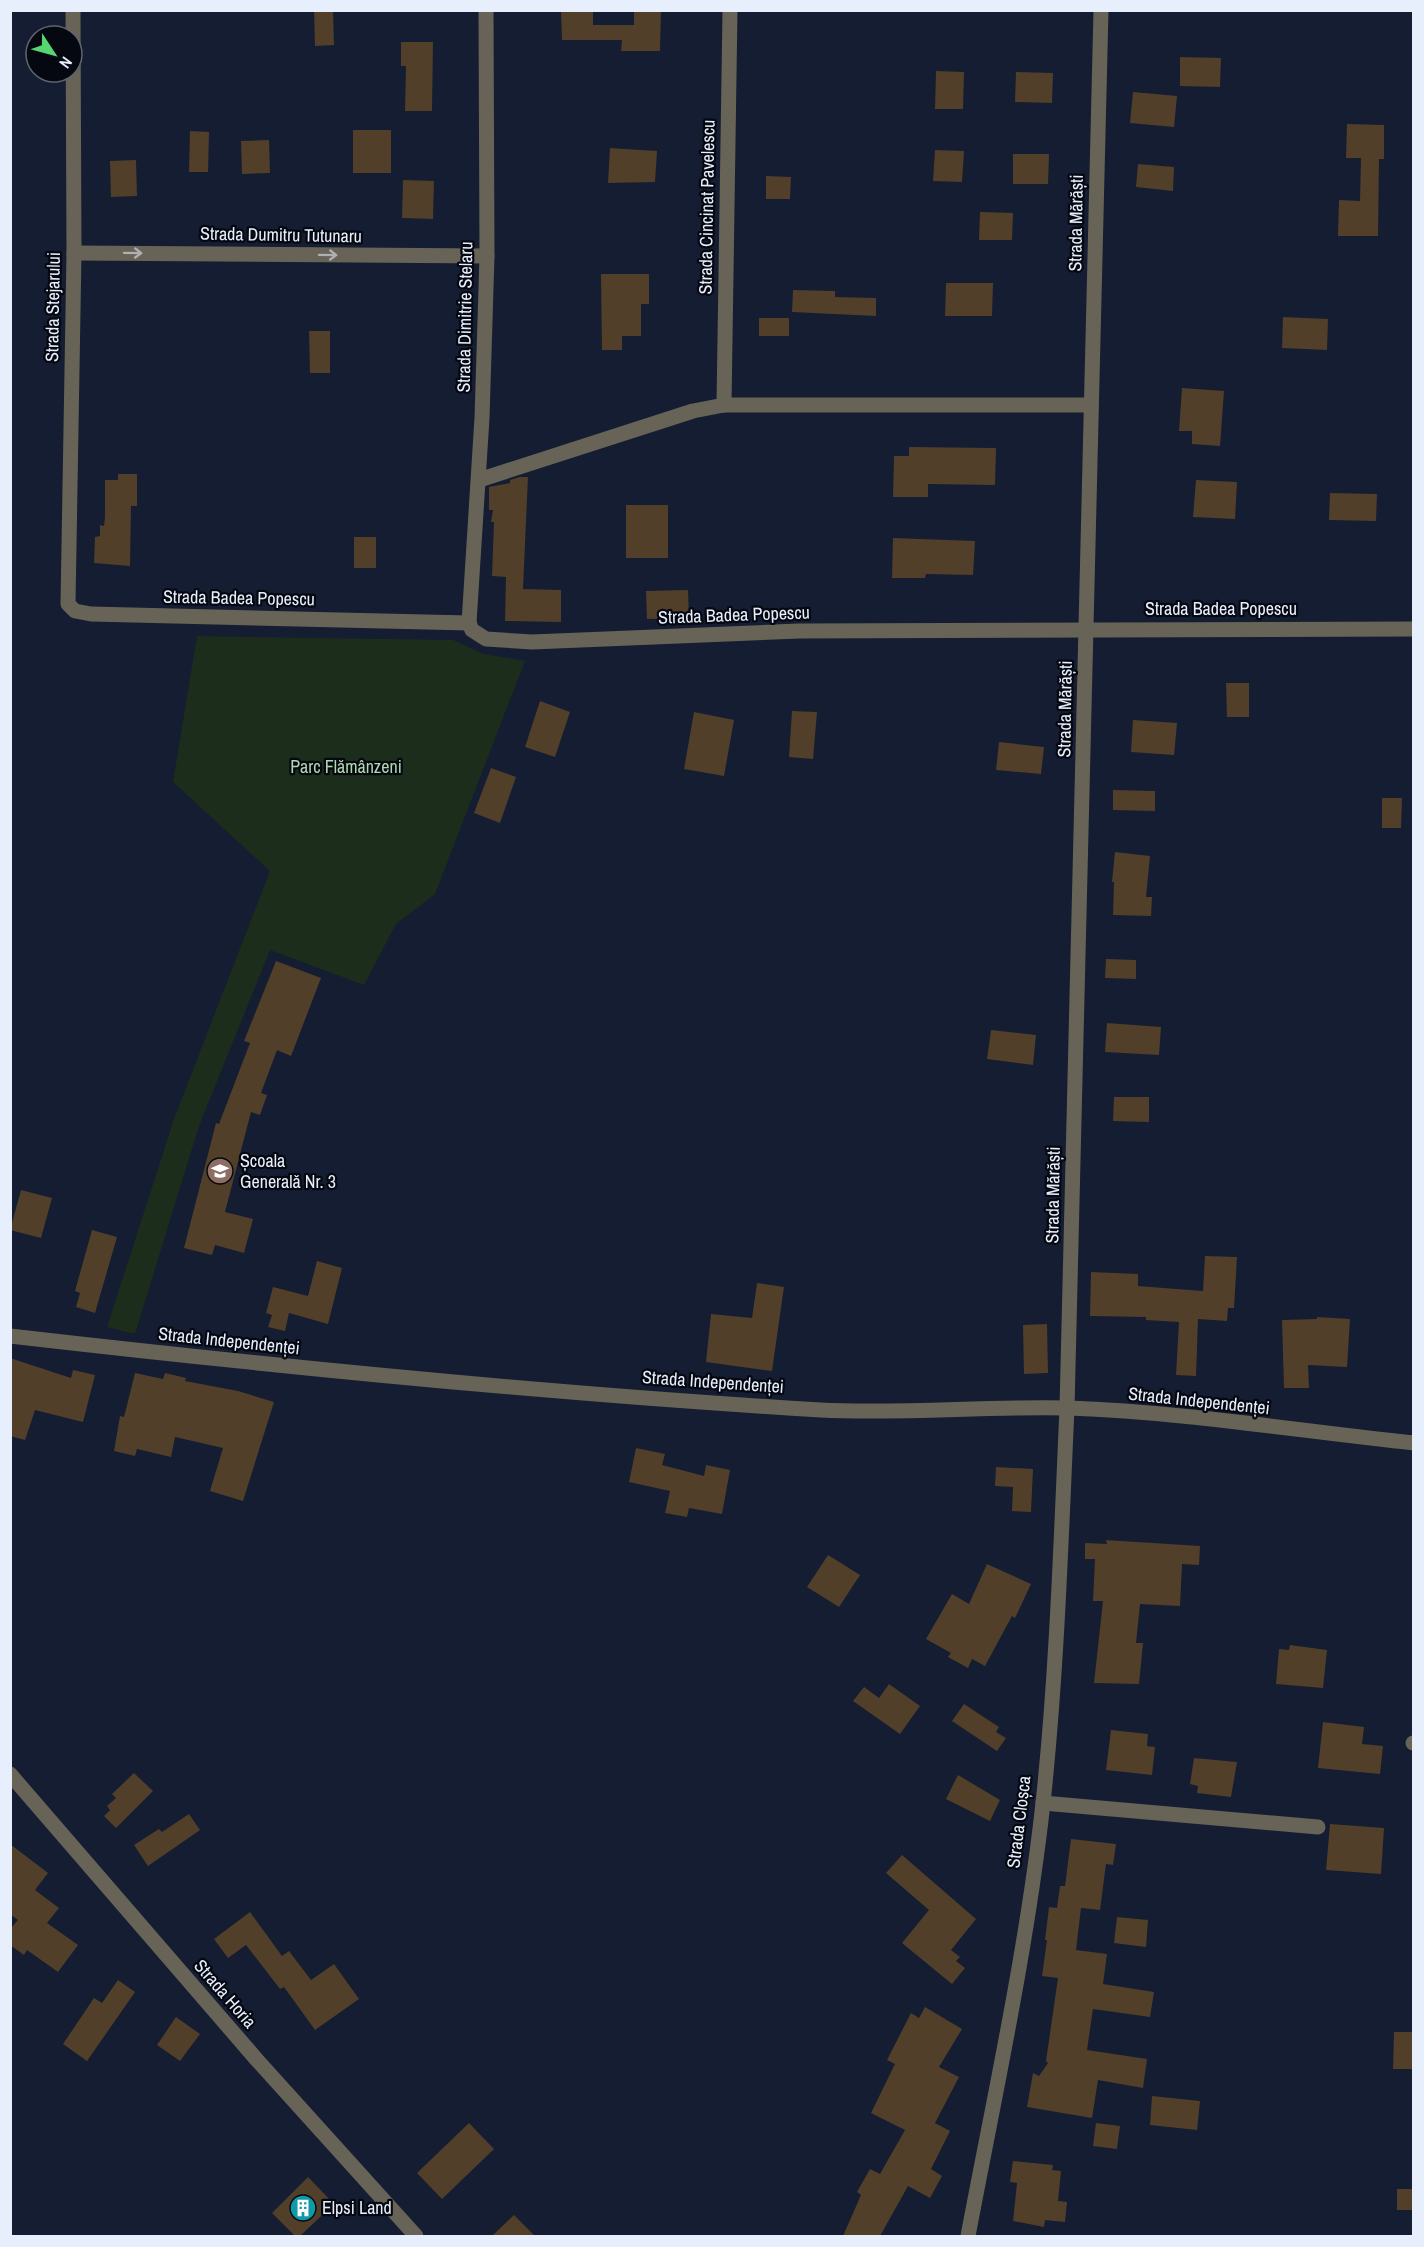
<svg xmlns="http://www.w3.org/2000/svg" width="1424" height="2247" viewBox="0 0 1424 2247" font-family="'Archivo Narrow',sans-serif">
  <rect width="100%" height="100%" fill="#141d31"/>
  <polygon fill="#1c2d1c" points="197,636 453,640 484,654 525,661 435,894 396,924 364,985 270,950 199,1126 135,1334 107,1327 174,1119 270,871 173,782"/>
  <g fill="#513f29">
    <polygon points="314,10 333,10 334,45 315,46"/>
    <polygon points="561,10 593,10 593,25 634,25 634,10 661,10 660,51 621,51 622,40 562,40"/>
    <polygon points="401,42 433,42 432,111 405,111 406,66 401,66"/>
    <polygon points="1180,57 1221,58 1220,87 1180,86"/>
    <polygon points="936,71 964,72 963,109 935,109"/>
    <polygon points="1016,72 1053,73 1052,103 1015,102"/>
    <polygon points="1133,92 1177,96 1174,127 1130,123"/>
    <polygon points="1347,124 1384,125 1384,159 1379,159 1378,236 1338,236 1339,200 1360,201 1361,158 1346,158"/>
    <rect x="353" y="130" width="38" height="43"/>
    <polygon points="190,131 209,132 208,172 189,172"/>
    <polygon points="269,140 270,173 242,174 241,141"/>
    <polygon points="610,148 657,151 655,182 608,183"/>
    <polygon points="935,150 964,151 962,182 933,181"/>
    <polygon points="1013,154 1049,154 1048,184 1013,184"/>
    <polygon points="136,160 137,196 111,197 110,161"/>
    <polygon points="1138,164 1174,167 1173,191 1136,187"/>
    <polygon points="766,176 791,177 790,199 766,199"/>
    <polygon points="403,180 434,181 433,219 402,218"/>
    <polygon points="980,212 1013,213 1012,240 979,240"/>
    <polygon points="601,274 649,274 649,304 641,304 641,336 622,336 622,350 602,350"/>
    <polygon points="946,283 993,283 992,316 945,316"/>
    <polygon points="793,290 835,291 835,297 876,298 876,316 792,312"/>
    <polygon points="1283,317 1328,319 1327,350 1282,348"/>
    <rect x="759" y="318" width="30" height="18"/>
    <polygon points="309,331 330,331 330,373 310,373"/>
    <polygon points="1182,388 1224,391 1220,446 1192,444 1192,431 1179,431"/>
    <polygon points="909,447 996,448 995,485 928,484 928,497 893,497 894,456 909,456"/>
    <polygon points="118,474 137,474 137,506 131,506 130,566 94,563 95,537 100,536 100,525 104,526 105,517 105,480 118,480"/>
    <polygon points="520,477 528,477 523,589 561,590 561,622 505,621 506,577 492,576 494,522 491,522 493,510 489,510 489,487 510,483 510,480"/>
    <polygon points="1196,480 1237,482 1235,519 1193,517"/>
    <polygon points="1330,493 1377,494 1376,521 1329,520"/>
    <rect x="626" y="505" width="42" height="53"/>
    <rect x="354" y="537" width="22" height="31"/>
    <polygon points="893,538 975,541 973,575 926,574 925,578 892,578"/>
    <polygon points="688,590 689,618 647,619 646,591"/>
    <polygon points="1226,683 1249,683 1249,717 1227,717"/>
    <polygon points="540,701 570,712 555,757 525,747"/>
    <polygon points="792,711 817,712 813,759 789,757"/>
    <polygon points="694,712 734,720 724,776 684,769"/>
    <polygon points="1133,720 1177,723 1174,755 1131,752"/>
    <polygon points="999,742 1044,747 1041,774 996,770"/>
    <polygon points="491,768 516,777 500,823 474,813"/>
    <polygon points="1113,790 1155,791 1155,811 1113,810"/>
    <polygon points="1382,798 1402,798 1401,828 1382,828"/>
    <polygon points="1115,852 1150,856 1146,897 1152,897 1151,916 1113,915 1114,882 1112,882"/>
    <polygon points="1106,959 1136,960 1136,979 1105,978"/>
    <polygon points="276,961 321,978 291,1056 277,1050 261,1093 267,1095 260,1115 251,1112 225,1212 253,1219 244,1253 215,1245 212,1255 184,1248 216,1123 219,1124 250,1043 244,1041"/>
    <polygon points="1107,1023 1161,1027 1159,1055 1105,1052"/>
    <polygon points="991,1030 1036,1035 1033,1065 987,1059"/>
    <polygon points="1114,1097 1149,1097 1149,1122 1113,1121"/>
    <polygon points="21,1190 52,1198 41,1238 10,1230"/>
    <polygon points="92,1230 117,1237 95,1313 76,1307 80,1293 75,1291"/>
    <polygon points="1205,1256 1237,1257 1234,1308 1228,1308 1227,1321 1198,1319 1196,1376 1176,1375 1179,1322 1146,1320 1146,1317 1090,1316 1091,1272 1138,1274 1138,1286 1203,1291"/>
    <polygon points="317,1261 342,1268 328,1324 289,1313 285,1331 268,1327 272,1315 266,1313 273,1287 308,1296"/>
    <polygon points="757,1283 784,1287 772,1371 706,1362 711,1314 752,1318"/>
    <polygon points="1317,1317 1350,1319 1347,1367 1308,1365 1309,1388 1284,1388 1282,1320 1317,1319"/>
    <polygon points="1047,1324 1048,1373 1024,1374 1023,1325"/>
    <polygon points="10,1358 71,1378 73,1370 95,1375 83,1422 35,1410 25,1440 10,1436"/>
    <polygon points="135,1373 163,1379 165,1373 186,1378 185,1381 238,1391 274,1402 243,1501 210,1491 223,1448 175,1437 171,1457 137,1449 135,1456 114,1451 120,1416 124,1417"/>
    <polygon points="636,1448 665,1454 662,1465 704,1476 706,1465 730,1470 722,1514 689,1508 687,1517 665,1513 670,1491 629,1482"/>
    <polygon points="996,1467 1033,1469 1031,1512 1012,1511 1013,1487 995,1486"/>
    <polygon points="1106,1540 1200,1546 1199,1565 1182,1564 1180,1606 1140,1604 1136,1643 1143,1643 1139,1684 1094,1683 1103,1601 1093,1601 1095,1559 1085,1559 1085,1543 1107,1544"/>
    <polygon points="828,1555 860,1575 839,1607 807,1587"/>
    <polygon points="987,1564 1031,1584 1015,1618 1012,1616 985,1666 972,1659 968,1668 948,1657 951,1653 926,1639 952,1594 969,1604"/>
    <polygon points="1290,1645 1327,1650 1323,1688 1276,1684 1279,1649 1289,1650"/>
    <polygon points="889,1684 920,1706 900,1734 853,1701 864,1687 879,1698"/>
    <polygon points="964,1704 999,1727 996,1732 1006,1738 997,1751 952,1721"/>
    <polygon points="1323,1722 1364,1727 1362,1744 1383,1746 1380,1774 1318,1768"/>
    <polygon points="1111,1730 1148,1734 1147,1746 1155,1747 1152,1775 1106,1770"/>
    <polygon points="1194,1758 1237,1762 1231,1797 1197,1793 1198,1786 1190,1784"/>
    <polygon points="134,1773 153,1791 116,1828 104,1816 110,1810 107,1806 116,1798 112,1794"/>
    <polygon points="958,1775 1000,1800 990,1821 946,1799"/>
    <polygon points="189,1814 200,1830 148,1866 134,1845 159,1829 162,1832"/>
    <polygon points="1330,1824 1384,1828 1381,1874 1326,1870"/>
    <polygon points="1071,1839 1116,1844 1113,1865 1106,1864 1100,1910 1081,1908 1076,1950 1107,1954 1103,1984 1154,1992 1150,2017 1093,2009 1087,2050 1147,2059 1143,2088 1098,2080 1092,2118 1027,2107 1033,2073 1039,2076 1048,2063 1046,2061 1058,1978 1042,1976 1047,1940 1045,1940 1049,1907 1057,1908 1060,1886 1065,1886"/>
    <polygon points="10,1844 48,1873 35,1890 59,1908 47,1923 78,1945 58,1972 27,1950 24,1955 10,1945 10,1929 18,1920 10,1914"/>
    <polygon points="902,1855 976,1919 951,1950 960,1957 956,1961 965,1968 952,1984 902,1943 929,1910 886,1873"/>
    <polygon points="250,1912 282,1956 289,1951 311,1980 334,1964 359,1999 315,2030 284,1987 280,1989 246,1945 228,1958 214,1939"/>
    <polygon points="1117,1917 1148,1920 1146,1947 1114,1943"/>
    <polygon points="118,1980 135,1992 87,2061 63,2044 94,1998 102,2003"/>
    <polygon points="925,2007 962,2029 939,2067 959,2077 935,2123 950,2131 931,2169 942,2176 930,2198 908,2186 880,2236 843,2236 861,2195 857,2192 870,2169 880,2174 905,2130 871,2113 895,2064 887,2060 911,2013 919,2018"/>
    <polygon points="176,2017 200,2034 180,2061 157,2045"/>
    <polygon points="1394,2032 1413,2032 1413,2069 1393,2069"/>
    <polygon points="1152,2096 1200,2101 1197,2130 1150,2125"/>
    <polygon points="469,2123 494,2149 442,2199 417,2173"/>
    <polygon points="1096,2123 1120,2126 1117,2149 1093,2146"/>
    <polygon points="1013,2161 1053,2165 1052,2170 1061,2171 1058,2201 1067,2202 1065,2222 1045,2220 1044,2227 1013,2221 1017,2183 1010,2182"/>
    <polygon points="308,2177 334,2204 300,2236 295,2236 272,2213"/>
    <rect x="1397" y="2189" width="16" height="21"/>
    <polygon points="514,2215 535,2236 492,2236"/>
  </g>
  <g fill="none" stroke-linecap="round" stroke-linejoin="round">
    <g stroke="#676357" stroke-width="15">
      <polyline points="73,10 74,253 68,604 75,611 91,614 469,623"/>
      <polyline points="74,253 487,256"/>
      <polyline points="724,405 730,10"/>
      <polyline points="479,480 693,411 724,405 1091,405"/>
      <polyline points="469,623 472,630 486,639 532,642 799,631 1414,629"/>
      <polyline points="469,623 482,418 487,256 486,10"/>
      <polyline points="1067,1408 1101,10"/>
      <polyline points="1413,1743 1414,1743"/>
      <polyline points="10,1774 257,2060 416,2236"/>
      <polyline points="1043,1803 1318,1827"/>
    </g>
    <g stroke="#676357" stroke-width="15">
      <path d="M 10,1336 C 280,1367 550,1394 821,1410 C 903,1414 986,1406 1069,1408 C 1184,1412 1299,1431 1414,1443"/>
      <path d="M 968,2236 C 995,2093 1027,1948 1043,1803 C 1057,1672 1061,1540 1067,1408"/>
    </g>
  </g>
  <defs><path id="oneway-shaft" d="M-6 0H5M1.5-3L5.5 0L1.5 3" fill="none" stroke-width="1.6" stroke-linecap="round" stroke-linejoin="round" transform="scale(1.5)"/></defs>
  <g stroke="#adafb2">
    <use href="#oneway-shaft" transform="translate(133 253) rotate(1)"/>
    <use href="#oneway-shaft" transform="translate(328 255) rotate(1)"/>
  </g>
  <defs>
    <symbol id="school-disc" viewBox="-11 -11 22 22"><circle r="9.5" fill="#8d6e63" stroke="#050810"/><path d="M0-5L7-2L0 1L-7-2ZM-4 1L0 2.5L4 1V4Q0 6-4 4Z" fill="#fff"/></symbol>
    <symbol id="building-disc" viewBox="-11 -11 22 22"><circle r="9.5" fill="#0f9aa8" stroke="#050810"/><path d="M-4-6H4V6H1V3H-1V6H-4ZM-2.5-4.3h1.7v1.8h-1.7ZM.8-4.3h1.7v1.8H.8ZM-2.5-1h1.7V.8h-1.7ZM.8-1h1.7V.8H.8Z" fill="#fff"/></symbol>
  </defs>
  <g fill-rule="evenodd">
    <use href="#school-disc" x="205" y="1156" width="30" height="30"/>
    <use href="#building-disc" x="288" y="2193" width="30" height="30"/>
  </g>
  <g text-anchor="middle" stroke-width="4.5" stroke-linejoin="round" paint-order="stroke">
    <g font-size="18" fill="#e7eefc" stroke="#050810">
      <text transform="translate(707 207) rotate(-89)" y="6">Strada Cincinat Pavelescu</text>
      <text transform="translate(1076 223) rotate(-89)" y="6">Strada Mărăști</text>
      <text transform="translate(281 235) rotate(1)" y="6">Strada Dumitru Tutunaru</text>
      <text transform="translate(53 307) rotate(-89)" y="6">Strada Stejarului</text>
      <text transform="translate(465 317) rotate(-89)" y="6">Strada Dimitrie Stelaru</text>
      <text transform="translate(239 598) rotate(1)" y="6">Strada Badea Popescu</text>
      <text x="1221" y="615">Strada Badea Popescu</text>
      <text transform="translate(734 615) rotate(-2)" y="6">Strada Badea Popescu</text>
      <text transform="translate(1065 709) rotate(-89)" y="6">Strada Mărăști</text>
      <text transform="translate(1053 1195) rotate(-89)" y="6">Strada Mărăști</text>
      <text transform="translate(229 1341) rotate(6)" y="6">Strada Independenței</text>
      <text transform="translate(713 1382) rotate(4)" y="6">Strada Independenței</text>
      <text transform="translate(1199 1401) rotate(6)" y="6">Strada Independenței</text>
      <text transform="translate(1019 1822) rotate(-83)" y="6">Strada Cloșca</text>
      <text transform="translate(225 1994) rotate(49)" y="6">Strada Horia</text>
    </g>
    <g font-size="18" fill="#b0d9af" stroke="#050810">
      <text x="346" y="773">Parc Flămânzeni</text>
    </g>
    <g font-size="18" fill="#e7eefc" stroke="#050810" text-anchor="start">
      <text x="240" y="1167">Școala<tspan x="240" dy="21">Generală Nr. 3</tspan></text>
      <text x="322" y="2214">Elpsi Land</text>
    </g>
  </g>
  <rect width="1424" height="2247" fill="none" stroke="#e7eefc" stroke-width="24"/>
  <g transform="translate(54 54) rotate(126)"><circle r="28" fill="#050810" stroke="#5f646e" stroke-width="1.5"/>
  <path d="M0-4.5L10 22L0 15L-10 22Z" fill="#56d671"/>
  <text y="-9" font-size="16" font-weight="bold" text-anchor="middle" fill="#e7eefc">N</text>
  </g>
</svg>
